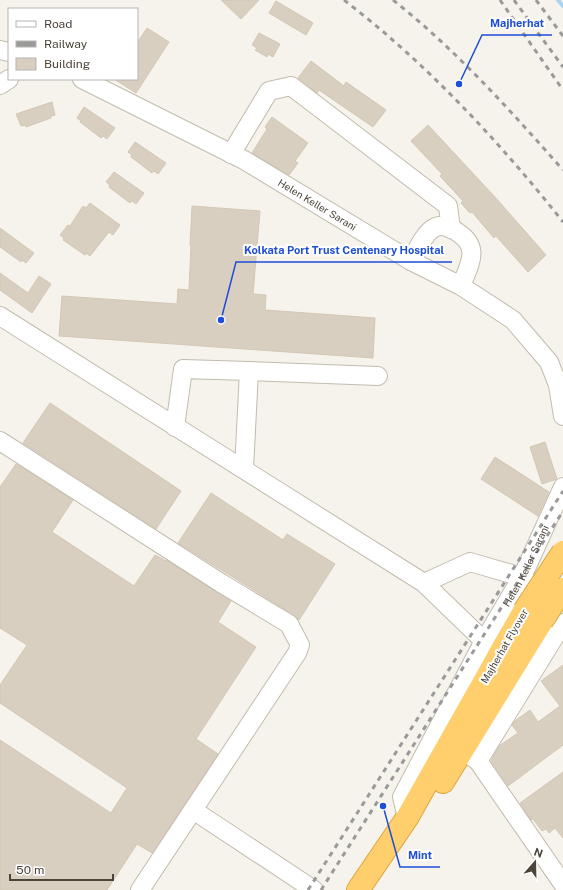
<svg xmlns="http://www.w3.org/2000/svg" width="563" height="890" viewBox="0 0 563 890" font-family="'Public Sans',sans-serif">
  <rect width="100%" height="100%" fill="#f6f3ec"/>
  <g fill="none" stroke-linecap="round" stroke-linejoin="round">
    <polyline stroke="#a9d4f2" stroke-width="4" points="558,0 563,6"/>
  </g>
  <g fill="#d8cfc1" stroke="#d3c7b4">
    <polygon points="221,0 259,0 241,19"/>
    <polygon points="276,1 313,23 306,35 269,13"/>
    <polygon points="147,28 169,42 136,93 114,79 137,79 137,43"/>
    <polygon points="259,33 280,44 273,57 268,54 267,57 255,50 257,48 252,45"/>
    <polygon points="311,61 344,86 346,82 386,110 373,127 319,90 317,93 298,78"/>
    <polygon points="52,102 55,115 51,116 51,118 26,127 25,125 21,126 16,114"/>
    <polygon points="84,107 115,128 107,139 103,136 101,138 80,122 81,121 77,118"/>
    <polygon points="272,117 308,143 295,161 298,163 289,175 252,153 267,129 265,127"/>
    <polygon points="428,125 494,196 546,255 528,272 496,236 494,238 472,212 470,213 461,203 463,201 440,176 442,174 411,141"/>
    <polygon points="135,142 166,163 158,174 154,171 152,173 131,157 132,155 128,152"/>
    <polygon points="114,172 144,193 136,204 132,201 130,203 109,187 110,185 106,182"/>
    <polygon points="90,203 120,225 113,235 109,232 90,256 86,253 85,255 63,240 64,238 60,235 68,225 70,226 83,206 86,208"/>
    <polygon points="192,206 260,211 253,294 266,295 265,310 375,318 373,358 59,336 62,296 177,304 178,289 189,290 191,245 190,245"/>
    <polygon points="0,228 34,253 26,263 22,260 21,262 0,247"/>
    <polygon points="0,273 28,293 39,276 51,284 32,313 0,290"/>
    <polygon points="50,403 181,491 156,529 23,443"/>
    <polygon points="545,442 557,479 542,484 530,447"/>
    <polygon points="495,457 549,492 538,516 481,479"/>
    <polygon points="16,464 73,500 52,532 134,586 155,555 166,561 166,560 231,601 218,622 256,647 196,739 218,754 152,853 137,844 107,890 0,890 0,740 111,813 127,788 0,703 0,685 27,645 0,628 0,487"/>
    <polygon points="211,493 283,540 287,534 335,564 299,620 294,615 178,543"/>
    <polygon points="563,665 563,745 508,786 491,761 499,746 518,733 512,725 515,721 530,710 538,722 560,706 541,681"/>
    <polygon points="563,772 563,838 555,828 549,833 546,829 542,831 533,819 531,820 520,803"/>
  </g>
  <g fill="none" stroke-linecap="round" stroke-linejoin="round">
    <defs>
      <g id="minor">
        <polyline points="0,50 9,52"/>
        <path id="s1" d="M 82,79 L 244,160 L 411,261 L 461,286 L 513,320 L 549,362 L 558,385 L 563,416"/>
        <polyline points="0,85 9,79"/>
        <polyline points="231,154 269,91 291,86 448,206 451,229"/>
        <path d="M 411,261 C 416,252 425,232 434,228 C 440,224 448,227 454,230 C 482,246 470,263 461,286"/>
        <polyline points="0,316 424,583 484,641"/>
        <polyline points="249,371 378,376"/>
        <polyline points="175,427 183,369 249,371 244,469"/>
        <polyline points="0,441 221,583 289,624 300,645 297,653 140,890"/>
        <polyline points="424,583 470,562 522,577 530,585"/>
        <polyline points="452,743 478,761 563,884"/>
        <polyline points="478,761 563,623"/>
        <polyline points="193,810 314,890"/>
        <path id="s2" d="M 407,818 L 402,797 L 484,641 L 522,577 L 563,487"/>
      </g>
      <g id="highway">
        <polyline points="443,782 542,621"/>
        <polyline points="358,890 407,818 524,611"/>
      </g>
    </defs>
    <use href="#minor" stroke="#c2bbae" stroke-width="20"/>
    <use href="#highway" stroke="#e0a43c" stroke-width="24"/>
    <use href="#minor" stroke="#fff" stroke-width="18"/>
    <use href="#highway" stroke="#ffcf6e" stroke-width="22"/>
    <g stroke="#9a9a9a" stroke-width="3" stroke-dasharray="5 5" stroke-linecap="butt">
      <path d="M 344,0 C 426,63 499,141 563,222"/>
      <path d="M 393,0 C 456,50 510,110 563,170"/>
      <polyline points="500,0 563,90"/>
      <polyline points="514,0 563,67"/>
      <polyline points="536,0 563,36"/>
      <polyline points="308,890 563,491"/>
      <polyline points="321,890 563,511"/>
    </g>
    <defs>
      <g id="highway-bridge">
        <polyline points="524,611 563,552"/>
        <polyline points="542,621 563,589"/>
      </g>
    </defs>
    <use href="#highway-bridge" stroke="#e0a43c" stroke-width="24" stroke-linecap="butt"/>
    <use href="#highway-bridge" stroke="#ffcf6e" stroke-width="22"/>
  </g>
  <g text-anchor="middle" stroke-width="4" stroke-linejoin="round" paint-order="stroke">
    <g font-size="10" fill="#4b4439" stroke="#fff">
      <text dy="4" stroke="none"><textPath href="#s1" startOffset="267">Helen Keller Sarani</textPath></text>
      <text dy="4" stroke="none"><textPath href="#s2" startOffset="284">Helen Keller Sarani</textPath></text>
      <text transform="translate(504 646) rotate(-60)" y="4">Majherhat Flyover</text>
    </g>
  </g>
  <path fill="none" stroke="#1d4ed8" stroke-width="1.5" d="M459 84L482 35H552M221 320L236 262H452M383 806L400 867H440"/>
  <g fill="#1d4ed8" stroke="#fff" stroke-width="1.5">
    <circle cx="459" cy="84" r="4"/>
    <circle cx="221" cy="320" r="4"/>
    <circle cx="383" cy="806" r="4"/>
  </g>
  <g font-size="11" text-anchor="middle" font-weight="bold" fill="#1d4ed8" stroke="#fff" stroke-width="4" stroke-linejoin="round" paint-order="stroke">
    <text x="517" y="27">Majherhat</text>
    <text x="344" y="254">Kolkata Port Trust Centenary Hospital</text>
    <text x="420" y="859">Mint</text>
  </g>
  <rect x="8" y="8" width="130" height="72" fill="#ffffff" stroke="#b7b4b0"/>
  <rect x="16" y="21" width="20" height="6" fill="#ffffff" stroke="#b7b4b0"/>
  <text x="44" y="28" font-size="12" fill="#4b4439">Road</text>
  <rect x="16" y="41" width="20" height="6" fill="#9a9a9a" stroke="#b7b4b0"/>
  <text x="44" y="48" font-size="12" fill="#4b4439">Railway</text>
  <rect x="16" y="58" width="20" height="12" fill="#d8cfc1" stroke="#b7b4b0"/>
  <text x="44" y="68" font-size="12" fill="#4b4439">Building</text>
  <g transform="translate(535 862) rotate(20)" stroke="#ffffff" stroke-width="3" paint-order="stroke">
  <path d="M0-3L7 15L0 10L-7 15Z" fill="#4b4439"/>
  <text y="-6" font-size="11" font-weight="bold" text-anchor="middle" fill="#4b4439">N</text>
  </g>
  <path d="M10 874v6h103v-6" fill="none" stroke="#4b4439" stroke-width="2"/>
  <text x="16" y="874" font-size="12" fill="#4b4439" stroke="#ffffff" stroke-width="3" paint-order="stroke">50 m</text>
</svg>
